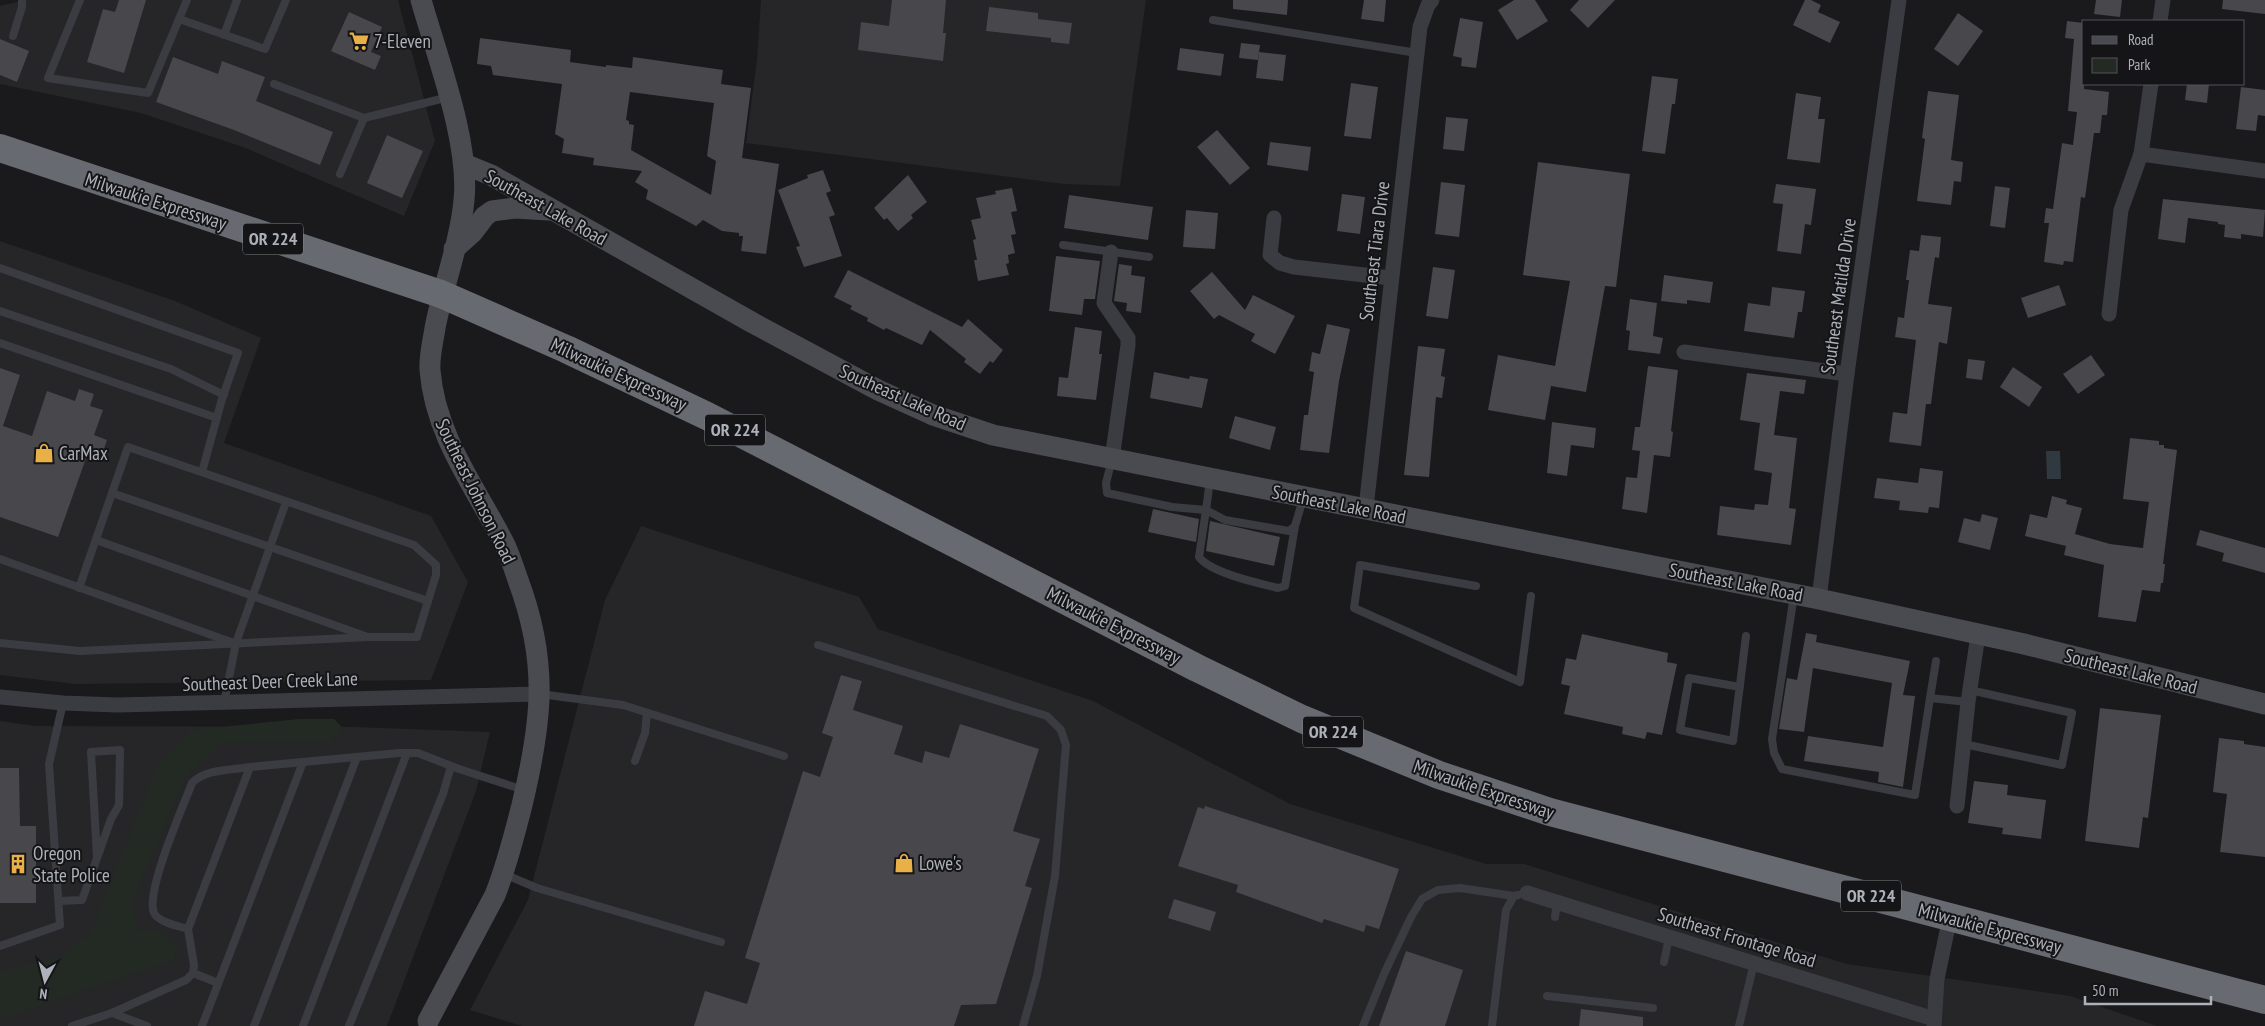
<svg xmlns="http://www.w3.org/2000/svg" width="2265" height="1026" viewBox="0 0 2265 1026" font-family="'PT Sans Narrow',sans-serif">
  <rect width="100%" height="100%" fill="#1a1a1c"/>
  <g fill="#262629">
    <polygon points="26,0 398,0 435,141 404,216 243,147 141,113 0,84 0,6"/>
    <polygon points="761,0 1146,0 1120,186 1064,184 746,143 757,60"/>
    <polygon points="0,241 175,301 261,338 224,443 431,516 468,582 431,680 75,684 0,675"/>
    <polygon points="641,526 859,597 878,629 1093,701 1290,804 1486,864 1524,864 1847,964 2070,996 2157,1026 522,1026 470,1010 528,900 605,600"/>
    <polygon points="0,721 35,726 353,727 490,732 476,791 387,1026 0,1026"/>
  </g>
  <polygon fill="#222a23" points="299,719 334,719 344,729 330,741 223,743 186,776 132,902 137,929 161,931 178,947 173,961 0,1019 0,972 61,956 90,934 159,764 191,730"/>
  <polygon fill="#30393f" points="2046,451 2060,451 2061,479 2047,479"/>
  <g fill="#47474c" fill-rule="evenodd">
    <polygon points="119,0 146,0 124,73 87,62 103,9 115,12"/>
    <polygon points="892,0 946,0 943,33 946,33 943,61 858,50 861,22 889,26"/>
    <polygon points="1233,0 1288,0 1287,15 1233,9"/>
    <polygon points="1364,0 1386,0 1384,22 1361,19"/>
    <polygon points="1514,0 1535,0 1548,21 1517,40 1498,10"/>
    <polygon points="1579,0 1615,0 1588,28 1570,10"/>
    <polygon points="1805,0 1811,0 1821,5 1818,12 1840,22 1830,43 1793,25"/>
    <polygon points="2096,0 2122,0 2120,17 2094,14"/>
    <polygon points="2223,0 2265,0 2265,14 2222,9"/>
    <polygon points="989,7 1038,13 1038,19 1072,23 1069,44 1051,42 1051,38 986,31"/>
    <polygon points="349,12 382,27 371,52 381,56 375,70 331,51"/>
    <polygon points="1958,13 1983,31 1958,66 1934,49"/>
    <polygon points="1460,18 1483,22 1476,68 1461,66 1462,58 1453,56"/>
    <polygon points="2067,21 2084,23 2084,89 2109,92 2107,115 2102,115 2100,133 2094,133 2085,198 2081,197 2073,262 2064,261 2063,265 2044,262 2049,223 2044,223 2046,208 2053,209 2062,143 2073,145 2077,112 2068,111 2074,39 2065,38"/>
    <path d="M 480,38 L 571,50 L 570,62 L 606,67 L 606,65 L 632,68 L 633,57 L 723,70 L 721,84 L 751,88 L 742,158 L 779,164 L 766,254 L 741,251 L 743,236 L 739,236 L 739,233 L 722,231 L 703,220 L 696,226 L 646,199 L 648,190 L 635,182 L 642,171 L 593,165 L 594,158 L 562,153 L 564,139 L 555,134 L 562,84 L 493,75 L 491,66 L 477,64 ZM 630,92 L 714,103 L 707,156 L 716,161 L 711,195 L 631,150 L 634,125 L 629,124 L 629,121 L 626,120 Z"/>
    <polygon points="0,39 29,51 17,82 0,75"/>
    <polygon points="1241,43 1260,45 1258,60 1239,58"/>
    <polygon points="1180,48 1224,54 1221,76 1177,70"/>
    <polygon points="1259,52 1286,55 1283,81 1256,78"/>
    <polygon points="173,57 218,74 222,61 265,77 256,101 333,132 320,165 234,130 156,102"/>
    <polygon points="1652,76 1678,79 1675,104 1672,104 1665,154 1642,151"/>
    <polygon points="1351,83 1378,87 1371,139 1344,136"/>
    <polygon points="2187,84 2209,84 2207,103 2185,100"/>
    <polygon points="2241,87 2265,90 2265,116 2258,115 2256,131 2236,129"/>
    <polygon points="1928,91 1959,95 1951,160 1963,162 1961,182 1954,181 1951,205 1917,201 1925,139 1922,138"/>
    <polygon points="1796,93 1821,97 1818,119 1825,119 1820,163 1787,159"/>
    <polygon points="1446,117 1468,119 1464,151 1443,149"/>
    <polygon points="1217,130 1250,168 1230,185 1197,147"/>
    <polygon points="387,135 423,151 402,198 367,183"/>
    <polygon points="1270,142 1311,147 1308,171 1267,165"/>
    <polygon points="1538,162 1630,174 1616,287 1605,286 1586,392 1551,386 1545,420 1488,410 1498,355 1555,366 1570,281 1523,275"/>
    <polygon points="823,170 831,191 826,193 835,215 829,217 842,256 804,267 796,247 800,246 778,190 808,178 807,175"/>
    <polygon points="908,175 927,202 911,215 913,218 898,231 887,218 884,220 874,208"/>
    <polygon points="1441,182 1465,185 1459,237 1435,234"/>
    <polygon points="1776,184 1816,189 1811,225 1805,224 1801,254 1777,251 1783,204 1773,203"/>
    <polygon points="1995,186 2010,188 2005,228 1990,226"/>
    <polygon points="1012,188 1017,211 1011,212 1016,234 1011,235 1015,253 1008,255 1009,263 1006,264 1009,275 978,281 974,260 977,260 973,240 976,239 971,220 981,218 976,198 996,194 995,191"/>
    <polygon points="1342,194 1365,197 1360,234 1337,231"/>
    <polygon points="1069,195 1153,207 1148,240 1064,228"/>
    <polygon points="2163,199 2265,210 2263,237 2241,234 2241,239 2224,237 2225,225 2218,224 2218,222 2188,218 2185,243 2158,239"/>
    <polygon points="1186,210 1218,213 1215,249 1183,247"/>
    <polygon points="1921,235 1941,237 1939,258 1935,257 1928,304 1952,307 1947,344 1939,342 1931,404 1926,404 1921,446 1889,442 1893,412 1907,414 1916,340 1895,337 1898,317 1904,318 1909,280 1906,280 1910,250 1919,251"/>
    <polygon points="1056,256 1100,261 1095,299 1084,299 1082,315 1049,311"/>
    <polygon points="1119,264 1132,266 1131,275 1145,277 1141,313 1126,311 1127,303 1114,301"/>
    <polygon points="1433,267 1455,270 1448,319 1426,316"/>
    <polygon points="848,270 962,327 968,319 1003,350 993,363 990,361 980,374 964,362 966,359 930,330 922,345 886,328 884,330 867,321 868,318 850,309 852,306 834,297"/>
    <polygon points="1212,272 1245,310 1253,295 1295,316 1275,354 1251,341 1255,334 1219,315 1214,319 1190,291"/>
    <polygon points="1664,275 1713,282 1710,303 1687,300 1687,304 1661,301"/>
    <polygon points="2059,285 2066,305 2028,318 2021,298"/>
    <polygon points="1772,287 1805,291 1802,312 1798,312 1794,338 1744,331 1748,303 1770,306"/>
    <polygon points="1630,299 1657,303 1653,336 1663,338 1660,354 1628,350 1630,331 1626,330"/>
    <polygon points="1327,324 1350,329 1339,381 1329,453 1300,450 1304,415 1308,415 1314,372 1309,371 1312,352 1320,354"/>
    <polygon points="1075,327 1102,331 1099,354 1102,354 1096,400 1057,396 1059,377 1068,378"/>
    <polygon points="1418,346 1445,349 1441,376 1445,377 1442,398 1436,397 1429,477 1404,475"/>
    <polygon points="2091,355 2105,375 2078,394 2063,374"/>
    <polygon points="1968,359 1985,361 1982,380 1966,378"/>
    <polygon points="1648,366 1678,370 1671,431 1673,432 1670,457 1654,455 1647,513 1622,509 1626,477 1637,478 1640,451 1632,450 1635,427 1640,427"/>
    <polygon points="2013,367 2042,387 2029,407 2000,387"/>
    <polygon points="0,368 20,375 3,426 32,436 47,391 75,401 79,389 94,394 90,406 103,410 94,435 107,440 102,455 89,450 58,537 0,517"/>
    <polygon points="1154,372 1189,379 1190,376 1208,379 1202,408 1150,398"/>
    <polygon points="1747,373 1806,380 1804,394 1780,391 1774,435 1797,438 1789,508 1796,509 1791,545 1717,535 1720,506 1754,510 1755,504 1768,505 1772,473 1754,470 1760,423 1740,420"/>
    <polygon points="1235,416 1276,427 1270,450 1229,438"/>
    <polygon points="1552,422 1596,428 1594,448 1571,445 1567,476 1547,473"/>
    <polygon points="2130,438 2159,441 2159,445 2164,445 2164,448 2177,450 2163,564 2165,564 2163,583 2161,583 2160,592 2142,590 2136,622 2098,617 2104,565 2064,555 2066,546 2025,536 2030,514 2047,518 2052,496 2067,500 2066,504 2082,508 2075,534 2110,544 2143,548 2149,502 2123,499"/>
    <polygon points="1920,468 1943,471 1939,508 1929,507 1928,513 1899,510 1900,501 1874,498 1877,478 1918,483"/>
    <polygon points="1153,509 1199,519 1196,542 1148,532"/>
    <polygon points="1982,514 1998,518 1990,550 1958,542 1964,518 1980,522"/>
    <polygon points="1210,521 1280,537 1274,566 1206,551"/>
    <polygon points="2200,530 2265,548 2265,573 2222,561 2224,553 2196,545"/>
    <polygon points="1806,633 1817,635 1816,642 1910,661 1903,695 1915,696 1903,787 1878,782 1879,772 1804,761 1808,736 1883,747 1892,683 1813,668 1804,732 1779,729 1787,678 1797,680"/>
    <polygon points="1582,634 1668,653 1667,662 1677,664 1662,735 1647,732 1645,739 1622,734 1623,727 1564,714 1570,686 1561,684 1566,658 1576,660"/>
    <polygon points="841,675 862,681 853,710 903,726 894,754 922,763 925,751 949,758 960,724 1039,749 1013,831 1040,839 1025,886 1032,888 996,1004 961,1005 954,1026 694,1026 705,991 747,1004 760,963 745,958 803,771 820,777 833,737 822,733"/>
    <polygon points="2100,708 2161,715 2148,818 2143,817 2139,848 2085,841"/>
    <polygon points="2219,738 2244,741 2244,744 2265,747 2265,857 2220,852 2227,794 2213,792"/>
    <polygon points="0,768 19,768 20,826 36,826 36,903 0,903"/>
    <polygon points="1974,781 2008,785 2007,795 2046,800 2041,839 2002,834 2003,828 1968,823"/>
    <polygon points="1205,806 1399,869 1379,929 1366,925 1364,932 1324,919 1322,923 1236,892 1238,885 1178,866 1198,807 1204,809"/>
    <polygon points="1174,899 1216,912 1210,931 1168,918"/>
    <polygon points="1406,951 1463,970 1445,1026 1379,1026"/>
    <polygon points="1581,1009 1643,1017 1643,1026 1579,1026"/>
  </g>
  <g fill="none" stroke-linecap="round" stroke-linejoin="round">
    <g stroke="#3b3c41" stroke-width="8">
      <polyline points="80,0 48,78 148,93 187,0"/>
      <polyline points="179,19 265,49 286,0"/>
      <polyline points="1213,20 1417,53"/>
      <polyline points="224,35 237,0"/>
      <polyline points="13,36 22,7 22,0"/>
      <polyline points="274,84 364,118 449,97"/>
      <polyline points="340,174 364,118"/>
      <polyline points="1063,245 1149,257"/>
      <polyline points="0,268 238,353 222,399 202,472"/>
      <polyline points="0,311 171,369 224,395"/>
      <polyline points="0,343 217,418"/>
      <polyline points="1112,459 1106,483 1107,493 1172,507 1206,510 1210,480"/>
      <polyline points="112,493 428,601"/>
      <path d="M 1295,526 L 1285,586 L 1278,588 C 1258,583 1211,573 1199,557 L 1206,510 L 1225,520 L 1289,531 L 1295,526 L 1303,499"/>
      <polyline points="96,540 365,636"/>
      <polyline points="0,559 231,642"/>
      <polyline points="1476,586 1360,565 1354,608 1520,682 1531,596"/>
      <polyline points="1794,595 1772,739 1774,753 1782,769 1915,795 1930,698 1968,702"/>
      <polyline points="0,643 80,651 369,637 417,637 436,575 436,565 414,545 128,447 79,588"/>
      <polyline points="818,645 1047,716 1061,730 1066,745 1055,876 1037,976 1023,1026"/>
      <polyline points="1740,687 1689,678 1680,730 1733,741 1746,636"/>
      <polyline points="540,694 623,705 784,756"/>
      <polyline points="1930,698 1936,661"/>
      <polyline points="224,703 236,643 286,502"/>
      <polyline points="1964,744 2062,765 2072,713 1970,690"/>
      <polyline points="635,761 645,733 647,713"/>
      <polyline points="504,874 537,888 721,942"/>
      <polyline points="59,901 82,900 111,819 119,805 120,750 91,752 97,857"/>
      <polyline points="1555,917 1557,902"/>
      <path d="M 188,929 C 178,926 158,922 154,913 C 145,892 183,807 192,783 C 205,769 232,770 250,767"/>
      <polyline points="0,946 60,925 49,764 63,703"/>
      <polyline points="1664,962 1669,937"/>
      <polyline points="193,973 218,983"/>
      <polyline points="1547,996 1653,1008"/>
      <polyline points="112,1013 147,1026"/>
      <polyline points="72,1026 112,1013 186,980 193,973 194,965 188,929 250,767 399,753 418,753 459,769 524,790"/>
      <polyline points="202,1026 303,762"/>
      <polyline points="254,1026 357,757"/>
      <polyline points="303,1026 407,753"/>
      <polyline points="349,1026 443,794 451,766"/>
      <polyline points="1363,1026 1384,974 1411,917 1422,899 1438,890 1460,888 1514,896"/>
      <polyline points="1492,1026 1506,910 1514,896 1518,895"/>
      <polyline points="1739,1026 1754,963"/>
    </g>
    <g stroke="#3b3c41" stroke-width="15">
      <polyline points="2160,21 2163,0"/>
      <polyline points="2141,154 2265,171"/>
      <polyline points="1274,218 1270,255 1280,263 1294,267 1391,278"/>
      <polyline points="1111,252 1104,303 1128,338 1128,345 1112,459"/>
      <polyline points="2109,314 2121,210 2141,154 2151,84"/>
      <polyline points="1684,352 1847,374"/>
      <polyline points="1366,508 1420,27 1428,5 1432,0"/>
      <polyline points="1819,599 1847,374 1899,0"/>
      <polyline points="0,697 63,703 117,705 540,694"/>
      <polyline points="1957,806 1968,702 1978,635"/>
      <polyline points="1527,893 1934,1019"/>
      <polyline points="1934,1026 1937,979 1950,917"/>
    </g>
    <g stroke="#494b50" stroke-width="21">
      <path d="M 421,0 C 437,57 470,142 464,200 C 460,243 443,286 435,328 C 433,342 429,356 430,370 C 435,436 476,488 505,545 C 510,556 514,568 518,580 C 549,663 542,721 522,805 C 514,836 507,865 495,895 L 428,1021"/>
      <polyline points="464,164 491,175 753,323 878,390 933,415 993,435 1819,599 2024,644 2265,704"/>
      <polyline points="454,249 472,233 485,216 492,211 515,208 549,210"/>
    </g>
    <polyline stroke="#676a71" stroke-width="28" points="0,148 441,294 566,349 707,416 1197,668 1302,719 1439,775 1550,812 2265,1000"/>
  </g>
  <defs>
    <symbol id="supermarket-bare" viewBox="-9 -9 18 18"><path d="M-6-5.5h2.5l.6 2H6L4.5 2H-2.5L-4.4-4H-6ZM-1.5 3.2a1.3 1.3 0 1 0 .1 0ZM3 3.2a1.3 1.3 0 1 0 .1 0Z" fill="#e8b046" stroke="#151517" stroke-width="2.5" paint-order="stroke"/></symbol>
    <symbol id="shop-bare" viewBox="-9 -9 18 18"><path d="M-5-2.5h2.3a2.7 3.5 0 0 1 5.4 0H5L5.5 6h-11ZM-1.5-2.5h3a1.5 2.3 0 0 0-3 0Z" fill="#e8b046" stroke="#151517" stroke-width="2.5" paint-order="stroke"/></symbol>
    <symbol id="building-bare" viewBox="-9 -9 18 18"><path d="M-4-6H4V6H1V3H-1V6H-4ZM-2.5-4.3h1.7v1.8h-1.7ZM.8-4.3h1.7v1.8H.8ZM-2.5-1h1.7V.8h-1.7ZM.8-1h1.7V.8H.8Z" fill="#e8b046" stroke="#151517" stroke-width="2.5" paint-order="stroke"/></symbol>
  </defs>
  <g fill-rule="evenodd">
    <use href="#supermarket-bare" x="345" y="27" width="28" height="28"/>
    <use href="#shop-bare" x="30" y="439" width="28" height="28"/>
    <use href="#shop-bare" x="890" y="849" width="28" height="28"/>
    <use href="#building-bare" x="4" y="850" width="28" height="28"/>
  </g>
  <g text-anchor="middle" stroke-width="4" stroke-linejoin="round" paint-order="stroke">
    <g fill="#151517" stroke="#7f8289" stroke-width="1">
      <rect x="243" y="223.5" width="60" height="31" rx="4"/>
      <rect x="705" y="414.5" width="60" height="31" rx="4"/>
      <rect x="1303" y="716.5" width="60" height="31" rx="4"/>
      <rect x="1841" y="880.5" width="60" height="31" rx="4"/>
    </g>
    <g font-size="18" font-weight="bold" fill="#adb1ba">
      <text x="273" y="245">OR 224</text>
      <text x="735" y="436">OR 224</text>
      <text x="1333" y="738">OR 224</text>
      <text x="1871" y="902">OR 224</text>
    </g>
    <g font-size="19" fill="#adb1ba" stroke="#151517" text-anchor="start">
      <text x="374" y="48">7-Eleven</text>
      <text x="59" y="460">CarMax</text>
      <text x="33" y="860">Oregon<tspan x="33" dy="22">State Police</tspan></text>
      <text x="919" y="870">Lowe's</text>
    </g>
    <g font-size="19" fill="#adb1ba" stroke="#151517">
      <text transform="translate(156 201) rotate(18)" y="7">Milwaukie Expressway</text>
      <text transform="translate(546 207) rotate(29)" y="7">Southeast Lake Road</text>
      <text transform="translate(1374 251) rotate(-83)" y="7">Southeast Tiara Drive</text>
      <text transform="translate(1838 296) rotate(-82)" y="7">Southeast Matilda Drive</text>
      <text transform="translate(619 374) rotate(25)" y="7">Milwaukie Expressway</text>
      <text transform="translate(903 397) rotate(24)" y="7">Southeast Lake Road</text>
      <text transform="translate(476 491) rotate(64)" y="7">Southeast Johnson Road</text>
      <text transform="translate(1339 504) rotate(11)" y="7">Southeast Lake Road</text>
      <text transform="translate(1736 582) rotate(11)" y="7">Southeast Lake Road</text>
      <text transform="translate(1114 625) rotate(27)" y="7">Milwaukie Expressway</text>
      <text transform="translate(2131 671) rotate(14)" y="7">Southeast Lake Road</text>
      <text transform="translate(270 681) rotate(-2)" y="7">Southeast Deer Creek Lane</text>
      <text transform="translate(1484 789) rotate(19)" y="7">Milwaukie Expressway</text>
      <text transform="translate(1990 928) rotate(15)" y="7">Milwaukie Expressway</text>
      <text transform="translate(1737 937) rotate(17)" y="7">Southeast Frontage Road</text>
    </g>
  </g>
  <rect x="2082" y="20" width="162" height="65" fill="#151517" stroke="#525358"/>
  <rect x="2092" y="36" width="25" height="8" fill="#494b50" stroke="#525358"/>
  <text x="2128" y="45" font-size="15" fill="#adb1ba">Road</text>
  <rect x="2092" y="58" width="25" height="15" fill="#222a23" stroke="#525358"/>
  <text x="2128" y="70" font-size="15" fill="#adb1ba">Park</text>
  <g transform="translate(45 981) rotate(187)" stroke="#151517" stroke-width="4" paint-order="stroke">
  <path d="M0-4L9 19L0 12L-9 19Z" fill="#adb1ba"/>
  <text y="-8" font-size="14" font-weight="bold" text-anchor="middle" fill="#adb1ba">N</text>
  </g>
  <path d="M2085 996v8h126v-8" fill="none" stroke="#adb1ba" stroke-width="2.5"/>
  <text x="2092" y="996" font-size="15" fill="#adb1ba" stroke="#151517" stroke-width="4" paint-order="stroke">50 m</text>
</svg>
